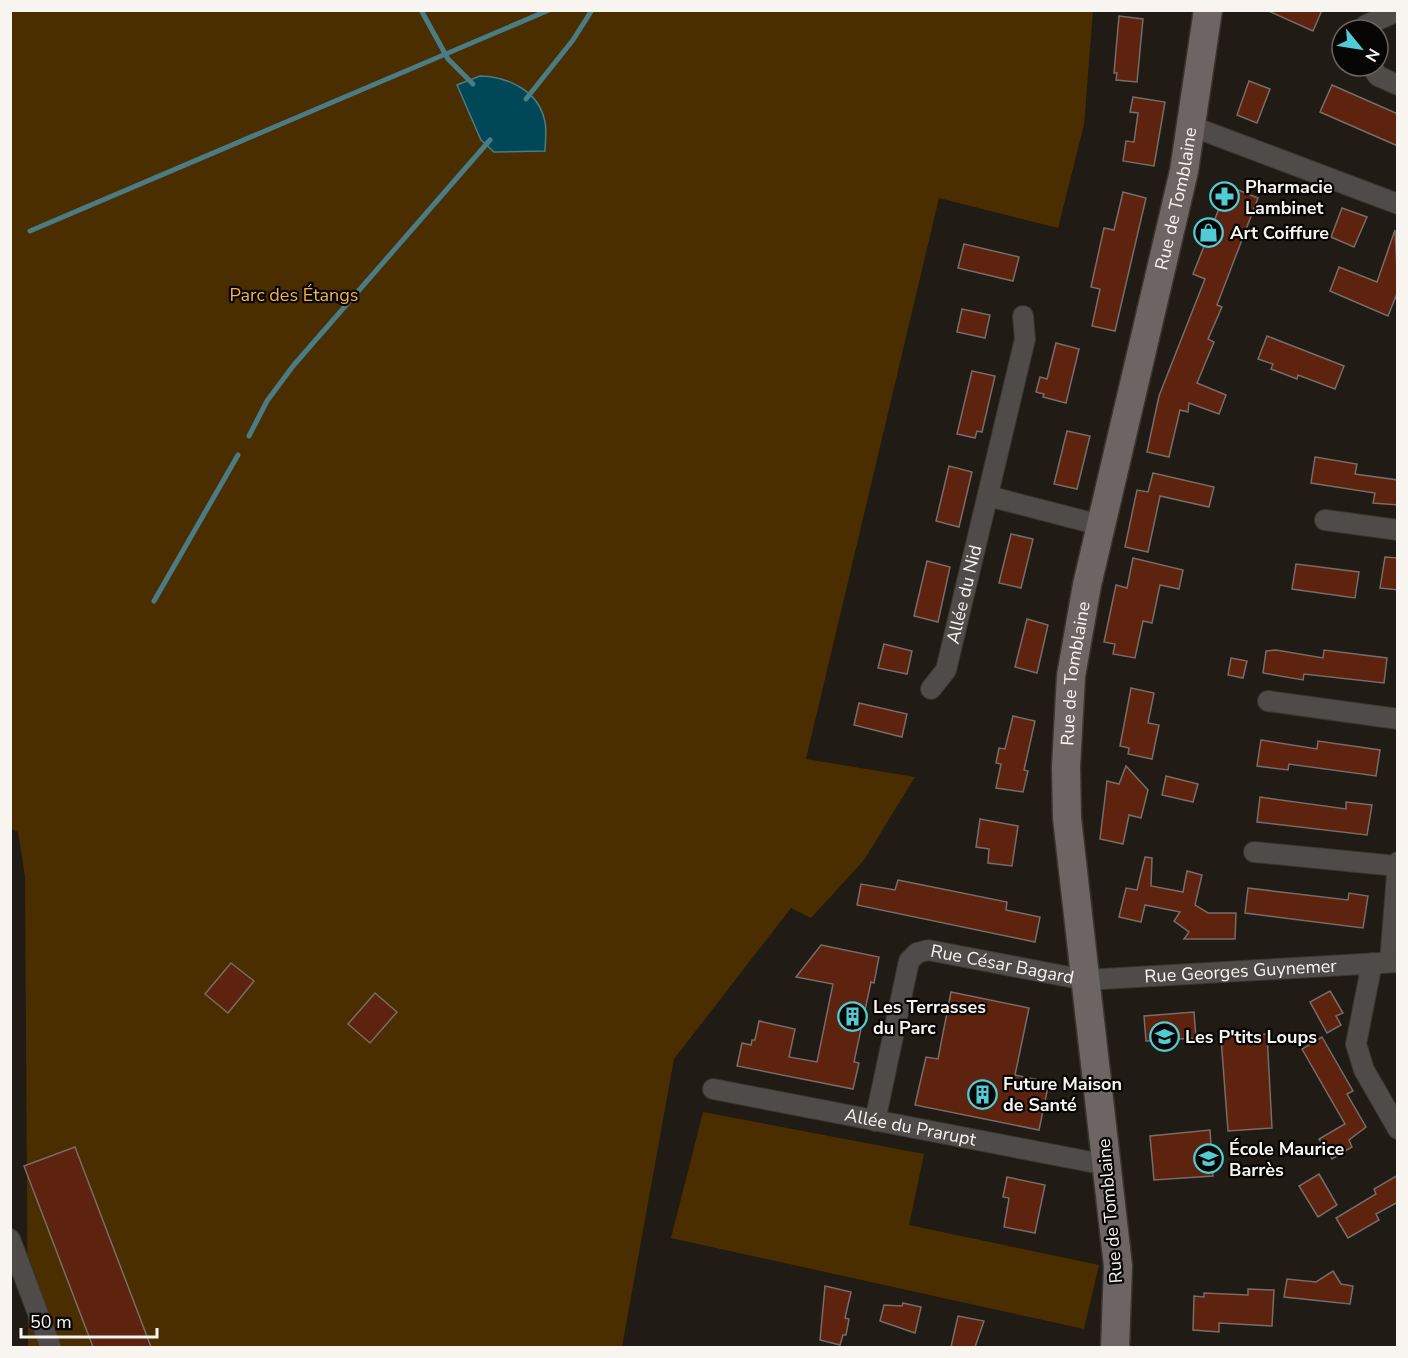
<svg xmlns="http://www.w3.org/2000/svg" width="1408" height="1358" viewBox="0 0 1408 1358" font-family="'Nunito Sans',sans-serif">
  <rect width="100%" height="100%" fill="#201b14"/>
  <g fill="#4a2e00">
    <polygon points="11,11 1093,11 1084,125 1058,228 939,198 806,759 915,777 864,860 811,918 791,908 674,1059 622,1347 28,1347 25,876 18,832 11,829"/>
    <polygon points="703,1112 924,1154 909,1225 1099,1265 1084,1329 671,1238"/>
  </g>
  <path fill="#004857" stroke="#4a7c85" stroke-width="1.5" d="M 480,76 C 509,77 539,91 545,122 C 547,131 545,142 545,151 L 494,152 L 481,140 L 457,85 Z"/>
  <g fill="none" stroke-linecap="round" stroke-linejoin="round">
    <g stroke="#4a7c85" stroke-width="5">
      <polyline points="421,10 448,59 473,84"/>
      <polyline points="526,99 573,40 592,10"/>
      <polyline points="30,231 549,10"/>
      <polyline points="249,436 267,401 293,366 490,140"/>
      <polyline points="154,601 238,455"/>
    </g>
  </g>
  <g fill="#5d230e" stroke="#776c68" stroke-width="1.5">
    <polygon points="1266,10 1322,10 1313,31"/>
    <polygon points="1119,16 1143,19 1137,82 1116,80 1117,73 1114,73"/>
    <polygon points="1249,81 1270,89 1257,123 1237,115"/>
    <polygon points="1332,85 1398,114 1398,146 1320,112"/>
    <polygon points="1133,97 1165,102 1154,166 1123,161 1126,141 1134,142 1138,113 1130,112"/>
    <polygon points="1228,186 1258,198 1217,305 1222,307 1208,339 1214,342 1197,383 1226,395 1219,414 1189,403 1188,412 1180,410 1169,457 1147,452 1159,396 1205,279 1193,274"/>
    <polygon points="1123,192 1146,198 1115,331 1092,326 1100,289 1091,287 1104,228 1114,230"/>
    <polygon points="1342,208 1367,217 1354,247 1331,237"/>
    <polygon points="1395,230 1398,291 1388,316 1330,291 1339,267 1377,282"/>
    <polygon points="964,244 1019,257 1013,281 958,268"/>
    <polygon points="962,309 990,315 985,338 957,332"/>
    <polygon points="1267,336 1344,366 1335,389 1298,375 1297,379 1271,369 1273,364 1258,359"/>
    <polygon points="1056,343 1079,349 1066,403 1043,397 1044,394 1036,392 1040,377 1047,379"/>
    <polygon points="972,371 995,376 982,432 977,431 975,438 957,434"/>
    <polygon points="1067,431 1090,436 1077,489 1054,484"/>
    <polygon points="1315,457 1357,464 1355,474 1398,480 1398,505 1373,503 1375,493 1311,483"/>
    <polygon points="949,466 972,472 959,527 936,521"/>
    <polygon points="1153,473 1214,487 1209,507 1160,496 1148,552 1125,547 1137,490 1148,492"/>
    <polygon points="1011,534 1033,539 1021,588 999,583"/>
    <polygon points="1385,557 1398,558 1398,590 1380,588"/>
    <polygon points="1133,558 1183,570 1179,589 1160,585 1152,623 1143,621 1135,658 1113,654 1115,644 1104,642 1116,585 1127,588"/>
    <polygon points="927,561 950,567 938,622 914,616"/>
    <polygon points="1296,564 1359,572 1355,598 1292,589"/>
    <polygon points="1027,619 1048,625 1037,673 1015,667"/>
    <polygon points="884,644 912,651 907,674 878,668"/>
    <polygon points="1276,650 1323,658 1324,650 1387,658 1384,683 1304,674 1303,680 1263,673 1266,651"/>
    <polygon points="1231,658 1247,661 1243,678 1228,675"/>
    <polygon points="1131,688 1154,693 1148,723 1159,725 1152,759 1128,754 1129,748 1120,746"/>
    <polygon points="859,703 907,714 902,737 854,725"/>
    <polygon points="1013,716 1035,721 1024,770 1028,771 1023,792 996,788 1001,764 996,763 999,748 1005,749"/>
    <polygon points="1261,740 1317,749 1318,741 1380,750 1376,776 1289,764 1288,770 1257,766"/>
    <polygon points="1126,766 1148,790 1141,818 1129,815 1123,844 1100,839 1107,781 1119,784"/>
    <polygon points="1166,776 1198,784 1193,802 1162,795"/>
    <polygon points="1260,797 1346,809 1346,802 1372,805 1367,835 1257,822"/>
    <polygon points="980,819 1018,826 1012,866 988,863 989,849 976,847"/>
    <polygon points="1145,857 1152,858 1151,886 1183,892 1187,871 1202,875 1195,905 1208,913 1236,913 1235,939 1184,939 1189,932 1174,921 1180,912 1145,905 1141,922 1119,917 1126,888 1137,890"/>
    <polygon points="898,880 1007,902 1006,910 1040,917 1035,942 857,905 861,884 895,890"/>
    <polygon points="1248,888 1348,900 1349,893 1368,896 1363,928 1245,913"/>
    <polygon points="821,945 879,957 874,983 871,982 854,1062 859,1063 853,1089 737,1066 742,1043 751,1045 752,1040 755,1040 759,1021 795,1029 789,1057 817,1062 833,984 796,977"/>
    <polygon points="231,963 254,981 228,1013 205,994"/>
    <polygon points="1330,991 1343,1013 1336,1016 1341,1025 1327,1033 1310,1002"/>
    <polygon points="951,992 1029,1008 1015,1075 1049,1082 1039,1130 915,1105 926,1057 938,1059"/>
    <polygon points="375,993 397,1012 370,1043 348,1024"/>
    <polygon points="1194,1012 1196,1038 1146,1041 1144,1016"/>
    <polygon points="1267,1034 1272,1128 1228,1131 1221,1038"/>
    <polygon points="1322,1037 1353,1091 1347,1094 1366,1127 1349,1140 1352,1147 1332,1159 1319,1139 1345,1124 1302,1049"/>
    <polygon points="1210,1130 1213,1176 1154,1180 1150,1136"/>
    <polygon points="75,1147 151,1347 93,1347 24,1166"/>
    <polygon points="1319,1174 1337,1205 1318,1217 1299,1186"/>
    <polygon points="1398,1175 1398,1202 1376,1214 1379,1220 1348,1238 1336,1218 1376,1194 1374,1189"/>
    <polygon points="1007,1177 1045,1185 1035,1233 1004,1227 1009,1198 1003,1197"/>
    <polygon points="1333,1271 1341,1284 1353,1286 1350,1304 1284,1297 1287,1279 1316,1282"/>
    <polygon points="825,1286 851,1292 845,1318 849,1319 846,1335 843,1335 840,1345 820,1340"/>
    <polygon points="1248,1289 1274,1290 1272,1326 1219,1323 1219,1332 1193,1330 1194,1296 1204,1297 1204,1293 1248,1295"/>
    <polygon points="903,1303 921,1307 915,1333 880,1321 884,1305 902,1306"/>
    <polygon points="958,1316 984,1321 975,1347 951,1347"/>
  </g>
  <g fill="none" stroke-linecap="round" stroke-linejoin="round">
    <defs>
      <g id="street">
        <polyline points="1366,25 1398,11"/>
        <polyline points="1371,66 1378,76 1398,85"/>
        <polyline points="1191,126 1398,204"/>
        <polyline points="988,496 1100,525"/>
        <polyline points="1325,520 1398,530"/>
        <path id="s1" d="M 931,689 L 946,670 L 1025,339 L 1023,316"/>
        <polyline points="1268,701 1398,719"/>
        <polyline points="1254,852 1397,866"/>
        <polyline points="1390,962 1398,862"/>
        <polyline points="1372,963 1356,1044 1364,1070 1398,1129"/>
        <path id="s2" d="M 713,1089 L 1091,1162 L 1108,1162"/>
        <path id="s3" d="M 875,1121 L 909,961 L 917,953 L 928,950 L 1085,980 L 1398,962"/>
        <polyline points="10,1239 51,1348"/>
      </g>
      <g id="secondary">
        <path id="s4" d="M 1115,1348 L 1118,1266 L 1067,818 L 1066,767 L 1071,676 L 1087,585 L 1184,171 L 1208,10"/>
      </g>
    </defs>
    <use href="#street" stroke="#3a352e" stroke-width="22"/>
    <use href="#secondary" stroke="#3a352e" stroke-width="31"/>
    <use href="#street" stroke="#4f4b49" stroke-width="20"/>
    <use href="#secondary" stroke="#6c6563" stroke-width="28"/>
  </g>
  <defs>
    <symbol id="pharmacy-ring" viewBox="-11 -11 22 22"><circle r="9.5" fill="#080604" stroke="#51ccd4" stroke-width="1.5"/><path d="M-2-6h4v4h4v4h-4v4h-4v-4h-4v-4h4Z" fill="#51ccd4"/></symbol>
    <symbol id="shop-ring" viewBox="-11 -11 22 22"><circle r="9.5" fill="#080604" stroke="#51ccd4" stroke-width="1.5"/><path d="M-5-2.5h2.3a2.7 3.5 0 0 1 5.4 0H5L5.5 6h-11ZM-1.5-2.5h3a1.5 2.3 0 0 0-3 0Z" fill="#51ccd4"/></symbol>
    <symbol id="building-ring" viewBox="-11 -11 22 22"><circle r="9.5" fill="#080604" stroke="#51ccd4" stroke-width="1.5"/><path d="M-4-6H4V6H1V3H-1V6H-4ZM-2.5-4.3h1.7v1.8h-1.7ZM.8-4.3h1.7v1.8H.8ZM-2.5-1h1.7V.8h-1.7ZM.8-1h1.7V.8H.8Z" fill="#51ccd4"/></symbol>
    <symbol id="school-ring" viewBox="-11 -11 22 22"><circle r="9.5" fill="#080604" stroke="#51ccd4" stroke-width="1.5"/><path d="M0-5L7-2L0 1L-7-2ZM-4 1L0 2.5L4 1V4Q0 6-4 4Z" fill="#51ccd4"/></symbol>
  </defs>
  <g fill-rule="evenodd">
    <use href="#pharmacy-ring" x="1208" y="180" width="33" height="33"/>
    <use href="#shop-ring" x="1192" y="216" width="33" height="33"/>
    <use href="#building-ring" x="836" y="1000" width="33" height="33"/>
    <use href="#school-ring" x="1148" y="1020" width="33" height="33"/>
    <use href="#building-ring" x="966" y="1078" width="33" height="33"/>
    <use href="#school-ring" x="1192" y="1142" width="33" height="33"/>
  </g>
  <g text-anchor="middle" stroke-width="4.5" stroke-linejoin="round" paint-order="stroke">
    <g font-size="18" font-weight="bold" fill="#f8f4f0" stroke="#080604" text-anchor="start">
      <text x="1245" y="193">Pharmacie<tspan x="1245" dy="21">Lambinet</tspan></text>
      <text x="1230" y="239">Art Coiffure</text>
      <text x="873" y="1013">Les Terrasses<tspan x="873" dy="21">du Parc</tspan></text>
      <text x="1185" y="1043">Les P'tits Loups</text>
      <text x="1003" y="1090">Future Maison<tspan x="1003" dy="21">de Santé</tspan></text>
      <text x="1229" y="1155">École Maurice<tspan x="1229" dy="21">Barrès</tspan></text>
    </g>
    <g font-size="18" fill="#f8f4f0" stroke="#080604">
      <text dy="6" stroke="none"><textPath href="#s4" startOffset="1164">Rue de Tomblaine</textPath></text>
      <text dy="6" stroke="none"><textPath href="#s1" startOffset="102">Allée du Nid</textPath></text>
      <text dy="6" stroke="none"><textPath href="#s4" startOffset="678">Rue de Tomblaine</textPath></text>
      <text dy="6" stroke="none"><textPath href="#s3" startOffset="262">Rue César Bagard</textPath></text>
      <text dy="6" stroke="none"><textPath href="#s3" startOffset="502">Rue Georges Guynemer</textPath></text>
      <text dy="6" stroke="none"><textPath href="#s2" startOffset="201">Allée du Prarupt</textPath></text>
      <text transform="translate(1110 1211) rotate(-95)" y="6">Rue de Tomblaine</text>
    </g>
    <g font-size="18" fill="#f5b248" stroke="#080604">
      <text x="294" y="301">Parc des Étangs</text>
    </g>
  </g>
  <rect width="1408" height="1358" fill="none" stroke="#f8f4f0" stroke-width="24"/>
  <g transform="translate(1360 48) rotate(120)"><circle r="28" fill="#080604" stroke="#686562" stroke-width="1.5"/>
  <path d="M0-4.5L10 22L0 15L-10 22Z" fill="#51ccd4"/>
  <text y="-9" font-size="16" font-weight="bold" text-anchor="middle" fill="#f8f4f0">N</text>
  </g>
  <path d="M21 1328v9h136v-9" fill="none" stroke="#f8f4f0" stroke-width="3"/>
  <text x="30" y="1328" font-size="18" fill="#f8f4f0" stroke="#080604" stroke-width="4.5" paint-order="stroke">50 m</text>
</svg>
